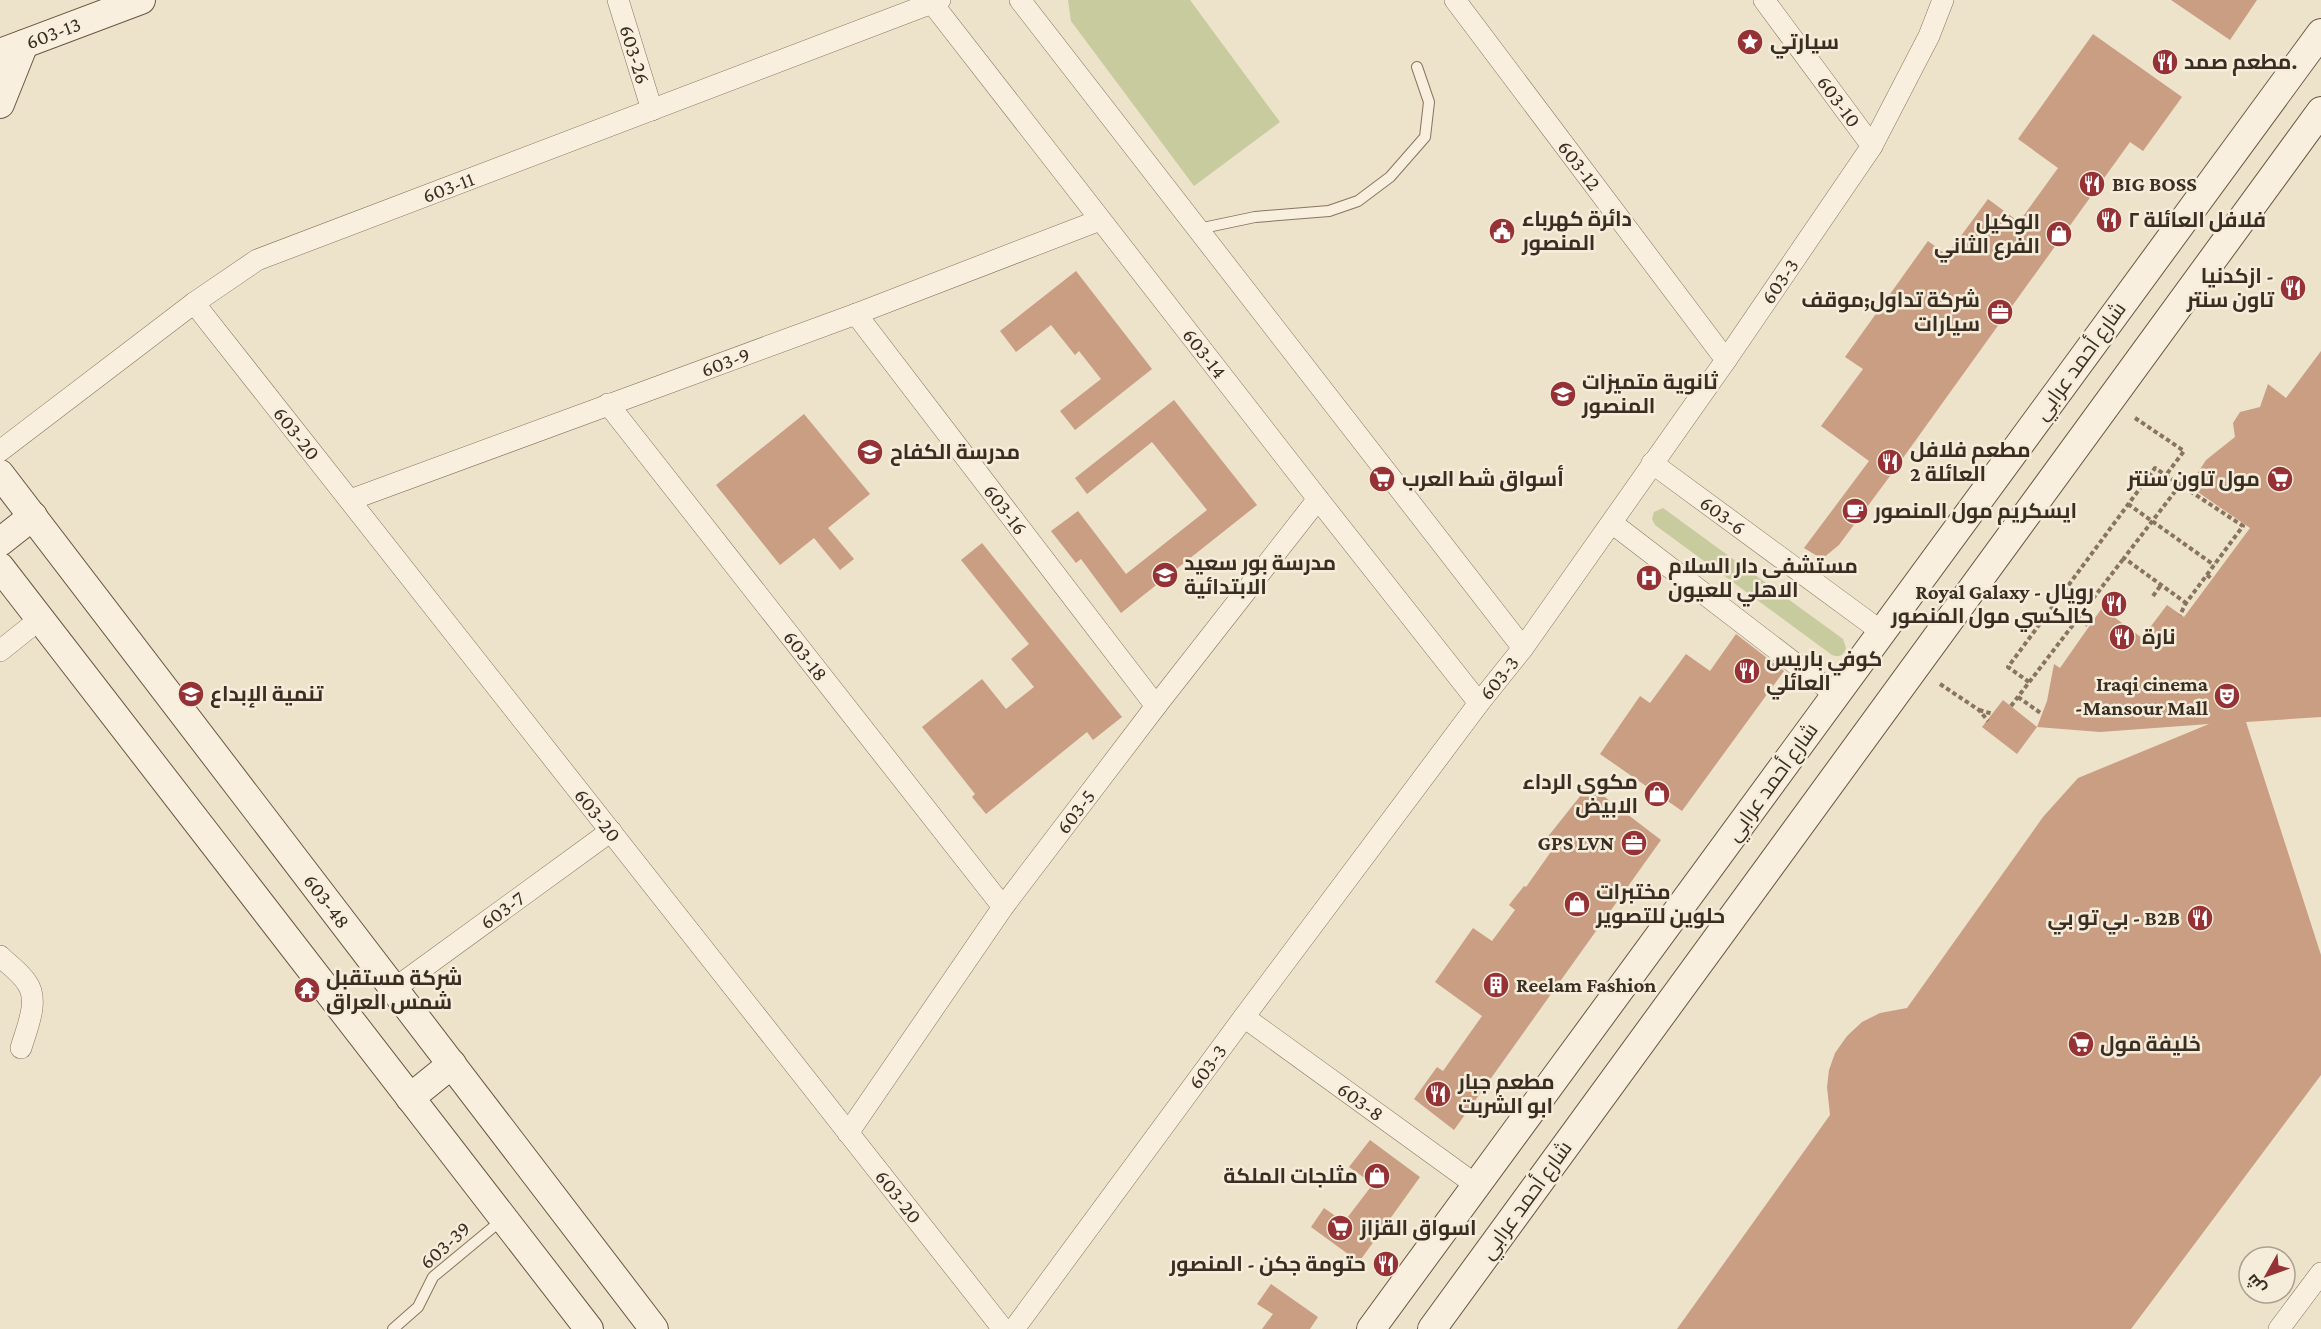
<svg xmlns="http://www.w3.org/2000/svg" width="2321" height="1329" viewBox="0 0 2321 1329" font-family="'Crimson Pro',Cairo,serif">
  <rect width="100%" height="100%" fill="#ede2ca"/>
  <g fill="#c7cb9e">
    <polygon points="1068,0 1190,0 1280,122 1194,186 1071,21"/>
    <path d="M 1663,508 L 1843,639 L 1846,648 C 1844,655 1839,658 1832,655 L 1655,525 L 1652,519 L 1654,512 Z"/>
  </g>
  <g fill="#c99e83">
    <polygon points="2171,0 2257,0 2230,40"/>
    <polygon points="2093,34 2182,97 2143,151 2130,142 1890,476 1839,545 1822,559 1804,548 1869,461 1821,426 1863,369 1845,357 1928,241 1947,255 1988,199 2019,222 2058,168 2018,139"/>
    <polygon points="1076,271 1152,369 1075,430 1060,411 1101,379 1079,351 1075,355 1051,325 1016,352 1000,331"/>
    <polygon points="2321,351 2321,717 2246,722 2321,955 2321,1075 2131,1329 1677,1329 1830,1115 1827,1087 1829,1070 1835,1053 1847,1036 1862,1022 1880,1013 1907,1008 2043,817 2078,778 2209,724 2100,732 2037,727 2047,701 2054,664 2060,668 2102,608 2142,638 2167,605 2184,617 2250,528 2189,486 2206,460 2235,437 2233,423 2240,412 2260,407 2268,384 2286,398"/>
    <polygon points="1174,400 1257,505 1121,613 1081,559 1076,563 1051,531 1078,511 1126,574 1207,510 1152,442 1087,494 1075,478"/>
    <polygon points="804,414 870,494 828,528 854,559 840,570 814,538 780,565 716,485"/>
    <polygon points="982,543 1122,717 1093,740 1087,732 986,814 972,797 975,794 922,727 982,679 1006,709 1034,687 1011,659 1029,644 961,560"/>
    <polygon points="1736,634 1784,671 1682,811 1600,754 1640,696 1650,703 1686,654 1710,671"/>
    <polygon points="2003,700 2037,727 2017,754 1982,727"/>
    <polygon points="1589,785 1661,840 1454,1130 1414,1099 1437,1067 1443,1071 1482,1016 1435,982 1473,928 1492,941 1515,910 1509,905 1524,886 1526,887 1555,846 1546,839"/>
    <polygon points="1370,1140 1420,1177 1359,1262 1311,1227 1324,1208 1344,1222 1373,1184 1349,1167"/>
    <polygon points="1271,1284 1318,1317 1310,1329 1262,1329 1273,1314 1257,1304"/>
  </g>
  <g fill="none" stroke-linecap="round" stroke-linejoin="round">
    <defs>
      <g id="lane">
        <polyline points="1198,229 1255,217 1329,211 1358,201 1390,177 1425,137 1429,102 1417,67"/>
        <polyline points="393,1329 418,1307 433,1277 503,1219"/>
      </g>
      <g id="street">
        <path id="s1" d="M 618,0 L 652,110"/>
        <polyline points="1020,0 1523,648"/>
        <path id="s2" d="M 1455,0 L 1726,360"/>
        <path id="s3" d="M 1764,0 L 1872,146"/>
        <path id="s4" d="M 932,3 L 1318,499 L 1479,703"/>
        <path id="s5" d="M 194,303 L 1003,1329"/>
        <path id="s6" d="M 856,314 L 1156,706"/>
        <path id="s7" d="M 608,404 L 1003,907"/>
        <path id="s8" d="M 0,451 L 194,303 L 257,260 L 940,0"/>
        <path id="s9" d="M 1652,463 L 1882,632"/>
        <path id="s10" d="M 350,500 L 856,314 L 1100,220"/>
        <polyline points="1612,523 1836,695"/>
        <polyline points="0,651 40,619"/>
        <path d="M 0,956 C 9,965 21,973 27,983 C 40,1001 26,1030 21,1048"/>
        <path id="s11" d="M 394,989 L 611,831"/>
        <path id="s12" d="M 1244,1017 L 1476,1185"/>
        <path id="s13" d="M 848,1133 L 1003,907 L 1156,706 L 1318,499"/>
        <path id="s14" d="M 1014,1329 L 1244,1017 L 1479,703 L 1523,648 L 1726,360 L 1872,146 L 1929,36 L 1943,0"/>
        <polyline points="2279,1329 2321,1273"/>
      </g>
      <g id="secondary">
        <path id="s15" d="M 0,53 L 141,0"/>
        <polyline points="0,104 24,44"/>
        <path id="s16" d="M 0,474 L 654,1329"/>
        <polyline points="0,542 33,516"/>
        <polyline points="0,567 589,1329"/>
        <polyline points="410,1098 452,1064"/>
        <polyline points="1371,1329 2321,33"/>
        <polyline points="1432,1329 2321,111"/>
      </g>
    </defs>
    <use href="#lane" stroke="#89755f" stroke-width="12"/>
    <use href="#street" stroke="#89755f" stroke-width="22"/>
    <use href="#secondary" stroke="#6b5642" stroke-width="30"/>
    <g stroke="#89755f" stroke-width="4" stroke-dasharray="4.5 3" stroke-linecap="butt">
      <polyline points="2135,418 2184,451 2166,475"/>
      <polyline points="2180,485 2124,558 2186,603"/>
      <polyline points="2128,504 2214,565"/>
      <polyline points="2207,575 2212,579"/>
      <polyline points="2153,596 2161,585"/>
      <polyline points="2078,618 2089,626"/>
      <polyline points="2029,682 2008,667 2155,468 2243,526 2186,603 2180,615"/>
      <polyline points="1940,684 1979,710 1988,721"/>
      <polyline points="2018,697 2042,714"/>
      <polyline points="2011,706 2124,558"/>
      <polyline points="1979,710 1993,714"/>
    </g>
    <use href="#lane" stroke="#f8efde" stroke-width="10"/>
    <use href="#street" stroke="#f8efde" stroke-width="21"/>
    <use href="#secondary" stroke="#f8efde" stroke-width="28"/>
  </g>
  <defs>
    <symbol id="sight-disc" viewBox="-11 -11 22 22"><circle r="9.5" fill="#953235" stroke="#f5ecda"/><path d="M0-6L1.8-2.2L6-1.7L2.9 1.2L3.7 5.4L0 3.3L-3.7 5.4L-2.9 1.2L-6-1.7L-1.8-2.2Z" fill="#fff"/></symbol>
    <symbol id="restaurant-disc" viewBox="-11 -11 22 22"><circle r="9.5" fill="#953235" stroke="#f5ecda"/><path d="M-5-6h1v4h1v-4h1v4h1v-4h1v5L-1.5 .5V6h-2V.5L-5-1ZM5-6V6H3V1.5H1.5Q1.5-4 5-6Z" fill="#fff"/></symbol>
    <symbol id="civic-disc" viewBox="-11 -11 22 22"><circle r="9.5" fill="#953235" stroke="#f5ecda"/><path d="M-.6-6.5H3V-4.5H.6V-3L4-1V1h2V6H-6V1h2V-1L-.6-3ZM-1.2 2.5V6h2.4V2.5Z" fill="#fff"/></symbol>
    <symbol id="shop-disc" viewBox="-11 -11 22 22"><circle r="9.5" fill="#953235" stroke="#f5ecda"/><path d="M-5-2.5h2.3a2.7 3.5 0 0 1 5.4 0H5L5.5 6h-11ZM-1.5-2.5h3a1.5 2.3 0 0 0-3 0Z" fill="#fff"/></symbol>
    <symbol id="office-disc" viewBox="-11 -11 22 22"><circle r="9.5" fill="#953235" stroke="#f5ecda"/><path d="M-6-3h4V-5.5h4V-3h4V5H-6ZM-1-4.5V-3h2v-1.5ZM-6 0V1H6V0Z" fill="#fff"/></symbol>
    <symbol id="school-disc" viewBox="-11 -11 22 22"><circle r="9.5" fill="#953235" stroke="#f5ecda"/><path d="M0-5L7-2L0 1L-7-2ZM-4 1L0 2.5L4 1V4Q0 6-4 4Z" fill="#fff"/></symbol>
    <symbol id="supermarket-disc" viewBox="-11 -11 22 22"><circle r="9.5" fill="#953235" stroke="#f5ecda"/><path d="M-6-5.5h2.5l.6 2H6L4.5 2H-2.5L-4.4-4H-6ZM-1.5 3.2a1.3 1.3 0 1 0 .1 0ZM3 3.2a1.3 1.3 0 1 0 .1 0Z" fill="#fff"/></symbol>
    <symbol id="cafe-disc" viewBox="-11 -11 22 22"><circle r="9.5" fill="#953235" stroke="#f5ecda"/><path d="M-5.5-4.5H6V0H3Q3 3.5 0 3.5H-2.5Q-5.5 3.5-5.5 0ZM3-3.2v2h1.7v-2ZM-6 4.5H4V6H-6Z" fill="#fff"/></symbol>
    <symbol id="hospital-disc" viewBox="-11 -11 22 22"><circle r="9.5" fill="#953235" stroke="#f5ecda"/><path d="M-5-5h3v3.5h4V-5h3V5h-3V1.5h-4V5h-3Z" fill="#fff"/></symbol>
    <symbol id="theatre-disc" viewBox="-11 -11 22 22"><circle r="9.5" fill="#953235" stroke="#f5ecda"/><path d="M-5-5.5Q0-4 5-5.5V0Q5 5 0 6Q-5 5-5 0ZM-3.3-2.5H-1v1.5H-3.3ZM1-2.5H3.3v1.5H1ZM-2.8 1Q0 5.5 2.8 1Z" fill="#fff"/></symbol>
    <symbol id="building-disc" viewBox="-11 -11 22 22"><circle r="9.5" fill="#953235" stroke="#f5ecda"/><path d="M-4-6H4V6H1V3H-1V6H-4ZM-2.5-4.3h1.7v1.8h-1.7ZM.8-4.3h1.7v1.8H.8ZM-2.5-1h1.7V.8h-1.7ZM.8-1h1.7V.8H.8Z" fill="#fff"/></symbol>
    <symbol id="temple-disc" viewBox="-11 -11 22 22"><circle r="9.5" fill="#953235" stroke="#f5ecda"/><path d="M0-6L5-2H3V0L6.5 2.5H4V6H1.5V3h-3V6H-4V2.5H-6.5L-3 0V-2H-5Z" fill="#fff"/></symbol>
  </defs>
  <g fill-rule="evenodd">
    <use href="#sight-disc" x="1735" y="27" width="30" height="30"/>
    <use href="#restaurant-disc" x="2150" y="47" width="30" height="30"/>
    <use href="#restaurant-disc" x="2077" y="169" width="30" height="30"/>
    <use href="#restaurant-disc" x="2094" y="205" width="30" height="30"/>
    <use href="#civic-disc" x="1487" y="216" width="30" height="30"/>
    <use href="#shop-disc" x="2044" y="219" width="30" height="30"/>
    <use href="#restaurant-disc" x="2278" y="273" width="30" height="30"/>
    <use href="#office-disc" x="1985" y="297" width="30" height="30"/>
    <use href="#school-disc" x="1548" y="379" width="30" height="30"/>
    <use href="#school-disc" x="855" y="437" width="30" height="30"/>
    <use href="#restaurant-disc" x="1875" y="447" width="30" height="30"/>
    <use href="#supermarket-disc" x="1367" y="464" width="30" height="30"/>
    <use href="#supermarket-disc" x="2265" y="464" width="30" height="30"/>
    <use href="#cafe-disc" x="1840" y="496" width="30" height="30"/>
    <use href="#school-disc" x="1150" y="560" width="30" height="30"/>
    <use href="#hospital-disc" x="1634" y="563" width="30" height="30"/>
    <use href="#restaurant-disc" x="2099" y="589" width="30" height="30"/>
    <use href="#restaurant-disc" x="2107" y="622" width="30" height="30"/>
    <use href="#restaurant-disc" x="1732" y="656" width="30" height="30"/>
    <use href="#school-disc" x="176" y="679" width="30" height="30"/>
    <use href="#theatre-disc" x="2212" y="681" width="30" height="30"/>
    <use href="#shop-disc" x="1642" y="779" width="30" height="30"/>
    <use href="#office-disc" x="1619" y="828" width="30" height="30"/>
    <use href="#shop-disc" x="1562" y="889" width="30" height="30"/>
    <use href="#restaurant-disc" x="2185" y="903" width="30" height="30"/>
    <use href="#building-disc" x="1481" y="970" width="30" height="30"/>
    <use href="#temple-disc" x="292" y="975" width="30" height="30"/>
    <use href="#supermarket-disc" x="2066" y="1029" width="30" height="30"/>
    <use href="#restaurant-disc" x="1423" y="1079" width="30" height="30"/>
    <use href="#shop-disc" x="1362" y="1161" width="30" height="30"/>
    <use href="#supermarket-disc" x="1325" y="1213" width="30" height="30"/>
    <use href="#restaurant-disc" x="1371" y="1249" width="30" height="30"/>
  </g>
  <g text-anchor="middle" stroke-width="5" stroke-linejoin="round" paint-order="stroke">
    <g font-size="21" fill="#3a2d22" stroke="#f5ecda">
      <text dy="7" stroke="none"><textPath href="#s15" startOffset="57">603-13</textPath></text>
      <text dy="7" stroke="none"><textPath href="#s1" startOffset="57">603-26</textPath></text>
      <text dy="7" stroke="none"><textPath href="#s3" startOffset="126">603-10</textPath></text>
      <text dy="7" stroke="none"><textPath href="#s2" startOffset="207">603-12</textPath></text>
      <text dy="7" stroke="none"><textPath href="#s8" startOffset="525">603-11</textPath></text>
      <text dy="7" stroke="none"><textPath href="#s14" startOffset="1298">603-3</textPath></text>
      <text dy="7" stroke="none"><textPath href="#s4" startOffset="444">603-14</textPath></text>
      <text dy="7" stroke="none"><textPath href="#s10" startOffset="400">603-9</textPath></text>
      <text transform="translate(2080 361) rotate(-54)" y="7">شارع أحمد عرابي</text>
      <text dy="7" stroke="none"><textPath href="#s5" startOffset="166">603-20</textPath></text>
      <text dy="7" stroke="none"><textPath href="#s6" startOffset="246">603-16</textPath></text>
      <text dy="7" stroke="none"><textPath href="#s9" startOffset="88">603-6</textPath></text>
      <text dy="7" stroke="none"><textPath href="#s7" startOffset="320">603-18</textPath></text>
      <text dy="7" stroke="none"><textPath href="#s14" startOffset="812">603-3</textPath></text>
      <text transform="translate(1772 782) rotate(-54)" y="7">شارع أحمد عرابي</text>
      <text dy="7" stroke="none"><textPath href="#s13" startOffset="394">603-5</textPath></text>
      <text dy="7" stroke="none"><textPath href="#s5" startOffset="652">603-20</textPath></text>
      <text dy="7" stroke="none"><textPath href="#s16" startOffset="538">603-48</textPath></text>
      <text dy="7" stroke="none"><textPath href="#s11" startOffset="134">603-7</textPath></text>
      <text dy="7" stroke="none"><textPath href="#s14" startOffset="326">603-3</textPath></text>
      <text dy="7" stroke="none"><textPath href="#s12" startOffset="144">603-8</textPath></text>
      <text dy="7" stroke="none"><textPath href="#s5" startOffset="1138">603-20</textPath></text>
      <text transform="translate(1526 1200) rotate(-54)" y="7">شارع أحمد عرابي</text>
      <text transform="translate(445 1245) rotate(-42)" y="7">603-39</text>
    </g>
    <g font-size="21" font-weight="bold" fill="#3a2d22" stroke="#f5ecda" text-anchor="start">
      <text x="1770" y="49">سيارتي</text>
      <text x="2184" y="69">مطعم صمد.</text>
      <text x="2112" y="191">BIG BOSS</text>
      <text x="1522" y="226">دائرة كهرباء<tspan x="1522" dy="24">المنصور</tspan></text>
      <text x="2128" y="227">فلافل العائلة ٢</text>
      <text x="2040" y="229" text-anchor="end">الوكيل<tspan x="2040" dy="24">الفرع الثاني</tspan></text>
      <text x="2274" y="283" text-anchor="end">ازكدنيا -<tspan x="2274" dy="24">تاون سنتر</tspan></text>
      <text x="1980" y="307" text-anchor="end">شركة تداول;موقف<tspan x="1980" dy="24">سيارات</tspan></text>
      <text x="1582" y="389">ثانوية متميزات<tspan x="1582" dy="24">المنصور</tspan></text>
      <text x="1910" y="457">مطعم فلافل<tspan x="1910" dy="24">العائلة 2</tspan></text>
      <text x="890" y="459">مدرسة الكفاح</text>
      <text x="1402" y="486">أسواق شط العرب</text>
      <text x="2260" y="486" text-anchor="end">مول تاون سنتر</text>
      <text x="1874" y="518">ايسكريم مول المنصور</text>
      <text x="1184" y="570">مدرسة بور سعيد<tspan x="1184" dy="24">الابتدائية</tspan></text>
      <text x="1668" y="573">مستشفى دار السلام<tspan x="1668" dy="24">الاهلي للعيون</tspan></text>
      <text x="2094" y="599" text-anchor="end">Royal Galaxy - رويال<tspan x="2094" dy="24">كالكسي مول المنصور</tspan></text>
      <text x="2142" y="644">نارة</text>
      <text x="1766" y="666">كوفي باريس<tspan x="1766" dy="24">العائلي</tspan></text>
      <text x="2208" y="691" text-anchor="end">Iraqi cinema<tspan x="2208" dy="24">-Mansour Mall</tspan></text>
      <text x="210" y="701">تنمية الإبداع</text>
      <text x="1638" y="789" text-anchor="end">مكوى الرداء<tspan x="1638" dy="24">الابيض</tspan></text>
      <text x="1614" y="850" text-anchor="end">GPS LVN</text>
      <text x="1596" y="899">مختبرات<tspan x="1596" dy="24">حلوين للتصوير</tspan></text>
      <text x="2180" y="925" text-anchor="end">بي تو بي - B2B</text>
      <text x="326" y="985">شركة مستقبل<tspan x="326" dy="24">شمس العراق</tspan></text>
      <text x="1516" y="992">Reelam Fashion</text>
      <text x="2100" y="1051">خليفة مول</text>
      <text x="1458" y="1089">مطعم جبار<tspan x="1458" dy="24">ابو الشربت</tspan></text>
      <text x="1358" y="1183" text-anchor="end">مثلجات الملكة</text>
      <text x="1360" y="1235">اسواق القزاز</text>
      <text x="1366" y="1271" text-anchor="end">حتومة جكن - المنصور</text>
    </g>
  </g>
  <g transform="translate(2267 1275) rotate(230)"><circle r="28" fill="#f5ecda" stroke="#aaa090" stroke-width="1.5"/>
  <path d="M0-4.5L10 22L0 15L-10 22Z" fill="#953235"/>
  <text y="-9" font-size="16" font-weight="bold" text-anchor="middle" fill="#3a2d22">ش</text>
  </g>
</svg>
